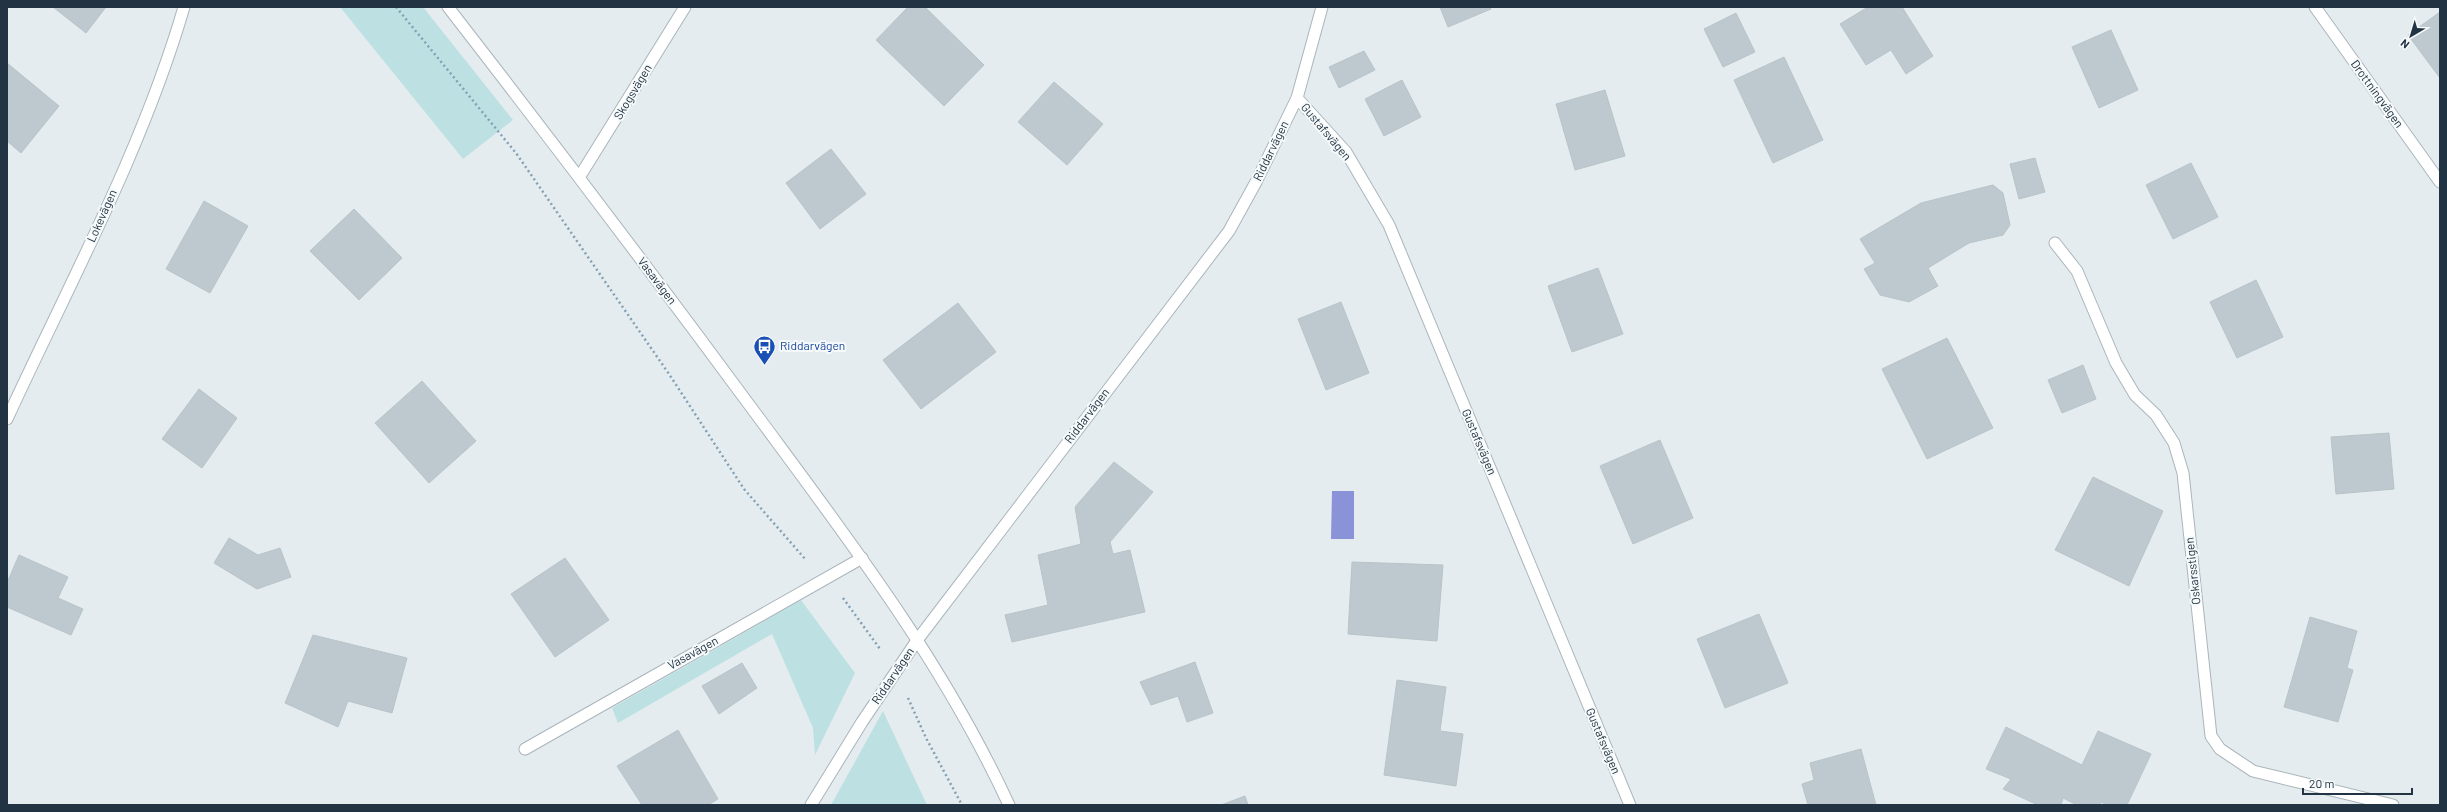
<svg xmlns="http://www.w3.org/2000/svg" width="2447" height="812" viewBox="0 0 2447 812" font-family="Barlow,sans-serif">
  <rect width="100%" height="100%" fill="#e5ecef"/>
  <g fill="#bde1e2">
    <polygon points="340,7 423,7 513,120 463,159"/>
    <polygon points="801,600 855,673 815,755 813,728 772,634 618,723 612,708"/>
    <polygon points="883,711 927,805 831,805"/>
  </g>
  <polygon fill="#8a92d8" points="1332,491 1354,491 1354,539 1331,539"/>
  <g fill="#bdc9ce" stroke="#b7c4ca">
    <polygon points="53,7 106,7 86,33"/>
    <polygon points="908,7 925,7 984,65 944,106 876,40"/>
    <polygon points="1440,7 1490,7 1491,9 1448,27"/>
    <polygon points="1868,7 1902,7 1933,56 1906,74 1891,50 1866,65 1840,24"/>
    <polygon points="2440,12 2440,78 2408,35"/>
    <polygon points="1736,13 1755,52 1723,67 1704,29"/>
    <polygon points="2111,30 2138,90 2099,108 2072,47"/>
    <polygon points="1364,51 1375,70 1339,88 1329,67"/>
    <polygon points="1784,57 1823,140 1773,163 1734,80"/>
    <polygon points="7,63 59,106 21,153 7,141"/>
    <polygon points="1402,80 1421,117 1384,136 1365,99"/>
    <polygon points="1054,82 1103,124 1067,165 1018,122"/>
    <polygon points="1605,90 1625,156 1575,170 1556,104"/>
    <polygon points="831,149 866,194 820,229 786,183"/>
    <polygon points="2035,158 2045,192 2019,199 2010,164"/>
    <polygon points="2191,163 2218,217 2173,239 2146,185"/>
    <polygon points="1993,185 2003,193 2010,225 2003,235 1969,243 1928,268 1938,286 1909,302 1880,295 1864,269 1875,263 1860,239 1921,203"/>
    <polygon points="204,201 248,226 210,293 166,269"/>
    <polygon points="354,209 402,258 359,300 310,251"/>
    <polygon points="1598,268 1623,334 1572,352 1548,286"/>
    <polygon points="2256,280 2283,337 2237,358 2210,302"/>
    <polygon points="1341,302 1369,373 1326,390 1298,319"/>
    <polygon points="958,303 996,352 921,409 883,360"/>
    <polygon points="1947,338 1993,428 1927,459 1882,369"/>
    <polygon points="2083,365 2096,399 2062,413 2048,380"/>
    <polygon points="422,381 476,441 429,483 375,423"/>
    <polygon points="199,389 237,418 202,468 162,439"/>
    <polygon points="2389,433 2394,489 2336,494 2331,437"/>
    <polygon points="1660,440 1693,518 1633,544 1600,466"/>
    <polygon points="1114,462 1153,492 1110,542 1113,554 1130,550 1145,612 1012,642 1005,615 1048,605 1038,555 1081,544 1075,507"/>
    <polygon points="2093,477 2163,511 2129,586 2055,550"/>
    <polygon points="229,538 258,555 280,548 291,577 257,589 214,563"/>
    <polygon points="19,555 68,577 58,598 83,609 71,635 7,607 7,583"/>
    <polygon points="565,558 609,620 555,657 511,594"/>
    <polygon points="1352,562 1443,565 1437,641 1348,634"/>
    <polygon points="1759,614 1788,683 1725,708 1697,639"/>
    <polygon points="2310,617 2357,631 2347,668 2353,670 2338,722 2284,707"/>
    <polygon points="313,635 407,658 392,713 348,701 338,727 285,703"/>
    <polygon points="1195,662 1213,713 1187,722 1178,696 1151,705 1140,682"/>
    <polygon points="742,663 757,688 719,714 702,686"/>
    <polygon points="1397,680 1446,687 1440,731 1463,734 1456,786 1384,775"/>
    <polygon points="2006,727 2082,765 2098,731 2151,754 2127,805 2108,805 2101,802 2100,805 2077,805 2063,798 2061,805 2038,805 2003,789 2011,779 1986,769"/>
    <polygon points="678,730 718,799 708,805 642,805 617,766"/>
    <polygon points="1861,749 1876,805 1808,805 1802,784 1814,780 1810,763"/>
    <polygon points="1245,796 1248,805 1221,805"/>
  </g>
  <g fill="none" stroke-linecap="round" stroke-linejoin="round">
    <defs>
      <g id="minor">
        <polyline points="2315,7 2440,182"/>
        <polyline points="1297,98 1346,152 1389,225 1630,805"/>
        <polyline points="580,176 685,7"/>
        <polyline points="2055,243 2077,271 2116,363 2135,395 2156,415 2174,443 2183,473 2211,736 2220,749 2253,771 2393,805"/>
        <path d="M 7,419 C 69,284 142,151 184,7"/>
        <polyline points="525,749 862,558"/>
        <polyline points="811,805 862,722 918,639 1229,231 1256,182 1297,98 1322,7"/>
      </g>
      <path id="tertiary" d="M 448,7 C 552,141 655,277 756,414 C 849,540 943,662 1009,805"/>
    </defs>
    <use href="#minor" stroke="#aab5bb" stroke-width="13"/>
    <use href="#tertiary" stroke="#aab5bb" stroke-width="13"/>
    <g stroke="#83a0b5" stroke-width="2.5" stroke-dasharray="2 3" stroke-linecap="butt">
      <polyline points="396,7 516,153 669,374 744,489 806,560"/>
      <polyline points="843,598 880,649"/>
      <polyline points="908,698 926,738 962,805"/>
    </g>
    <use href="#minor" stroke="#fff" stroke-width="11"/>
    <use href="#tertiary" stroke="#fff" stroke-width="11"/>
  </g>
  <defs>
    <symbol id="bus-pin" viewBox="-11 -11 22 30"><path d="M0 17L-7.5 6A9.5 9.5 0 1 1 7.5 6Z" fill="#1a4fb4" stroke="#f7fafb"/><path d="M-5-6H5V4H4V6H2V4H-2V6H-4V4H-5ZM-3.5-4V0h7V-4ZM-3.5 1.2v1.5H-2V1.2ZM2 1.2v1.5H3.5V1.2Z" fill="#fff"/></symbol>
  </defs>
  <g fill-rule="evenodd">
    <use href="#bus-pin" x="752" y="334" width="25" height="34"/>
  </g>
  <g text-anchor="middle" stroke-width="4" stroke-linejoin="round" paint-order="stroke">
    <g font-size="12" fill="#223443" stroke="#f7fafb">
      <text transform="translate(633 92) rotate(-59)" y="4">Skogsvägen</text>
      <text transform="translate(2377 94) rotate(54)" y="4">Drottningvägen</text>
      <text transform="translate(1326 132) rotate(50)" y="4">Gustafsvägen</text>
      <text transform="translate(1271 151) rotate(-64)" y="4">Riddarvägen</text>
      <text transform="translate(102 216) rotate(-66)" y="4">Lokevägen</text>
      <text transform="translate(657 281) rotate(53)" y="4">Vasavägen</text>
      <text transform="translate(1087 416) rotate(-53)" y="4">Riddarvägen</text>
      <text transform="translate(1479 442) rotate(67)" y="4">Gustafsvägen</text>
      <text transform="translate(2193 571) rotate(-96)" y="4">Oskarsstigen</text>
      <text transform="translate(693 653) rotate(-29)" y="4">Vasavägen</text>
      <text transform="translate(893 676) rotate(-56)" y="4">Riddarvägen</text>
      <text transform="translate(1603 741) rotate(67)" y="4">Gustafsvägen</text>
    </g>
    <g font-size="12" fill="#164399" stroke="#f7fafb" text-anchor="start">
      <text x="780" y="350">Riddarvägen</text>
    </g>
  </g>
  <rect width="2447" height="812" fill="none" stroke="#223443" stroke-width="16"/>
  <g transform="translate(2411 36) rotate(218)" stroke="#f7fafb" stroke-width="3" paint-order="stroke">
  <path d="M0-3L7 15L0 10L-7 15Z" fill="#223443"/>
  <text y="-6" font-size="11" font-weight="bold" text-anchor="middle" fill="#223443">N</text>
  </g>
  <path d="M2303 788v6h109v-6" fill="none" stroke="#223443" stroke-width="2"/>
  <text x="2309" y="788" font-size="12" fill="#223443" stroke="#f7fafb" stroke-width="3" paint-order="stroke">20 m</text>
</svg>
